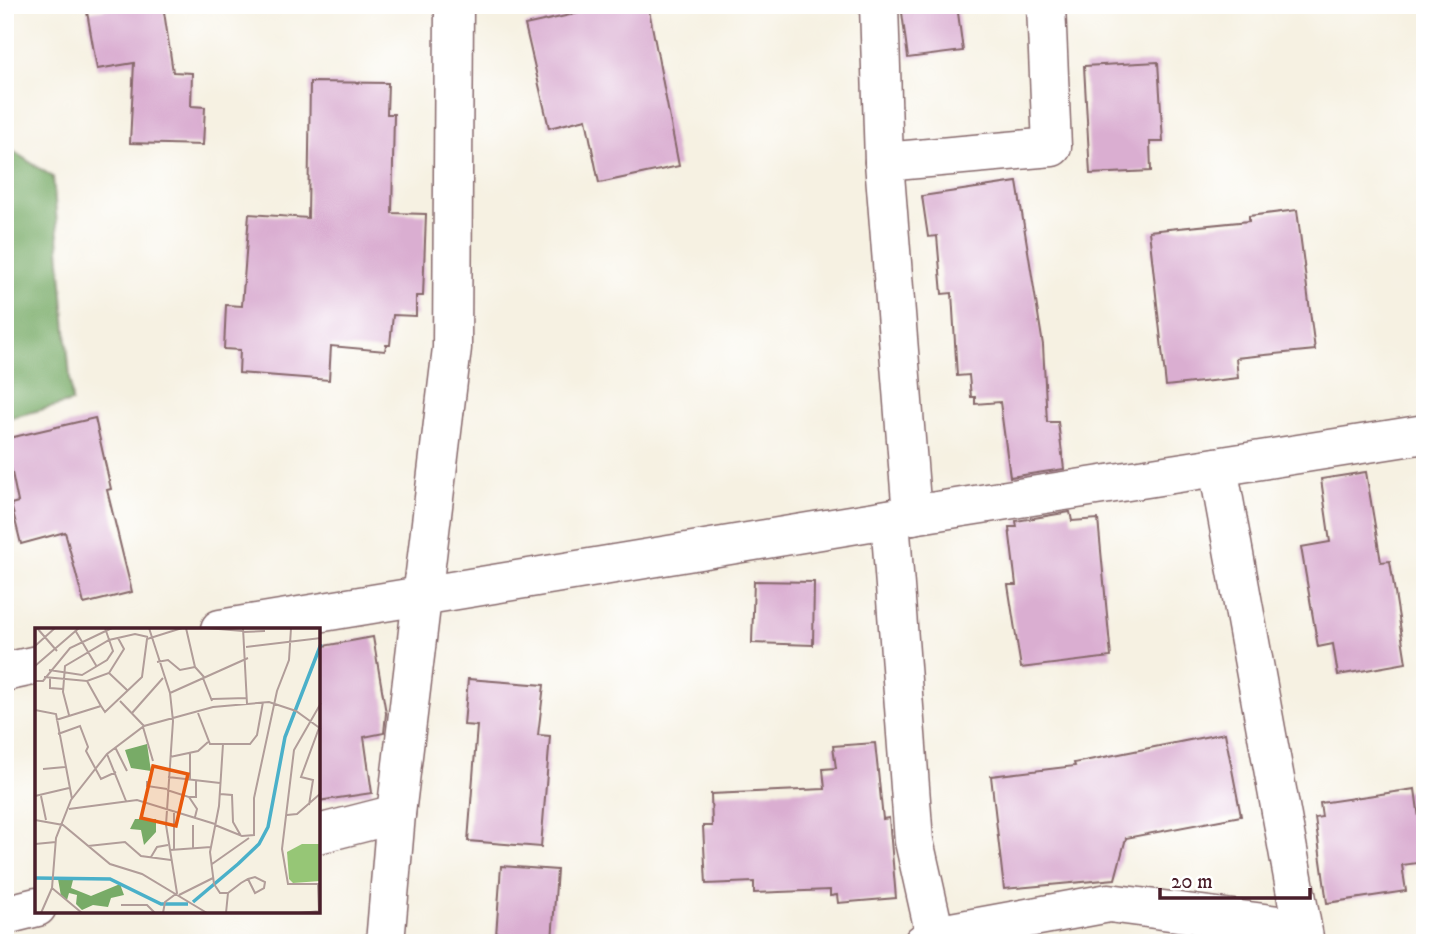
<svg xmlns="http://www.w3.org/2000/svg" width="1430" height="948" viewBox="0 0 1430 948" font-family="'IM FELL DW Pica',serif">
  <rect width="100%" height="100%" fill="#fff"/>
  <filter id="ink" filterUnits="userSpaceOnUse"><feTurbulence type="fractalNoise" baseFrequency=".0143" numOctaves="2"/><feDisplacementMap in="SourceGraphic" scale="14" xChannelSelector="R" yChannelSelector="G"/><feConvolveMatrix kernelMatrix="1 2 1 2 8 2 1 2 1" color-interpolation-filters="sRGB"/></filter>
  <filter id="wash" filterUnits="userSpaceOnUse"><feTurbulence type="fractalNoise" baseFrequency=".00686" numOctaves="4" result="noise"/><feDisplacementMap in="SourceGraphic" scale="28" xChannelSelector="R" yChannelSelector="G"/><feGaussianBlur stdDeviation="1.57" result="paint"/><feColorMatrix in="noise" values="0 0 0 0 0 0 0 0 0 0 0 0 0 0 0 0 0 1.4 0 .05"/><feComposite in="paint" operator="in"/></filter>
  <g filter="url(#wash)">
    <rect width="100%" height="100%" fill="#f6f1e2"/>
    <polygon fill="#78ab67" stroke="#616549" stroke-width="2" points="5,146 53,177 72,402 5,419"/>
    <g id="blocks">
      <g fill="#daaed1">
        <polygon points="128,5 163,5 173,72 192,73 191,106 205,107 203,145 130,143 134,63 97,69 87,12"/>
        <polygon points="577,5 648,5 679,166 599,183 586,119 549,128 525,25 579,13"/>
        <polygon points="901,5 957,5 963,51 908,58"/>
        <polygon points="1158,62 1163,142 1150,142 1151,171 1090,174 1084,66"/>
        <polygon points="310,82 388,83 387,114 394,114 392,213 426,214 423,296 416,296 416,316 393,315 390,345 386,345 385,351 331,346 329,380 239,373 240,350 224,349 226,305 242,306 249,214 308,218"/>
        <polygon points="1017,182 1043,345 1047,422 1058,422 1064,469 1010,477 1000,402 975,404 975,397 971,397 969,375 957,376 952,293 942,294 937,236 928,237 922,196"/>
        <polygon points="1297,210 1315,350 1236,358 1238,378 1166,386 1149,231 1249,221 1249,216"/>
        <polygon points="95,418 111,489 107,490 132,592 84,604 65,532 21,544 11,504 18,502 5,439"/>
        <polygon points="1366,472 1381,562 1390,561 1406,663 1338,675 1333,644 1318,647 1301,547 1330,542 1321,479"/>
        <polygon points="1070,512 1072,521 1098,519 1111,657 1021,668 1008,585 1016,585 1009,527 1017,527 1016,521"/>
        <polygon points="754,581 814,582 813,645 752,643"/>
        <polygon points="373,637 386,713 384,733 364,737 372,793 318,801 318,647"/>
        <polygon points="468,679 544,685 538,735 550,736 541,847 468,841 477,726 464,725"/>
        <polygon points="1225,733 1241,816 1126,838 1115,879 1004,889 991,776 1075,766 1074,763"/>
        <polygon points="875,743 883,819 889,818 896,898 838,903 837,895 830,896 830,890 754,893 754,882 706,884 703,826 712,826 711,794 825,789 823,769 836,768 833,746"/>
        <polygon points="1415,789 1425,862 1402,865 1406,891 1327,903 1315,818 1322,817 1320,803"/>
        <polygon points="501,866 557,870 552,941 496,936"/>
      </g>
    </g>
  </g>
  <g filter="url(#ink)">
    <use href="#blocks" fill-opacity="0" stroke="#86686b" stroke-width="2"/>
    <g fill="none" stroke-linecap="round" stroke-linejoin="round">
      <defs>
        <g id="minor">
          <polyline points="879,5 884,162 912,515"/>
          <polyline points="884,162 1052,147 1046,5"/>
          <polyline points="1218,467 1305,943"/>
          <polyline points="890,519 914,841 935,935 923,943"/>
          <polyline points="220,629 912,515 1425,434"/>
          <polyline points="5,672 37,665"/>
          <polyline points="318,834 396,814"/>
          <polyline points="5,915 37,907"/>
          <polyline points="935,935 1109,903 1301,928"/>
          <polyline points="385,943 396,814 452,348 454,5"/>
        </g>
      </defs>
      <use href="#minor" stroke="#86686b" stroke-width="41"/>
      <use href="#minor" stroke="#fff" stroke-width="38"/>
    </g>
  </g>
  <g transform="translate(35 628)">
    <rect width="285" height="285" fill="#f6f1e2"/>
    <path d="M 267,216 L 285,216 L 285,253 L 258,255 L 254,251 L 252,224 Z" fill="#96c676"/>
    <path d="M 112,116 L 116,143 L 96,140 L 90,122 ZM 100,191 L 121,191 L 121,204 L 109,217 L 106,202 L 95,201 ZM 23,251 L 38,252 L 36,260 L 56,268 L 85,256 L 89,267 L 76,270 L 73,279 L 58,277 L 47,282 L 41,276 L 42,267 L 34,265 L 32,272 L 26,268 Z" fill="#78ab67"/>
    <path fill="none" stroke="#4ab0c9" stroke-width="3.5" d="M 203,236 L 224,216 L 233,199 L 250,109 L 286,16M 0,250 L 75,251 L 126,276 L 153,276M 158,274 L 203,236"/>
    <path fill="none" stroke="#b19d99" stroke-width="2" d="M 2,0 L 22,23M 114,0 L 135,65 L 138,93 L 131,197 L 142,265 L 130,274 L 128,285M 151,0 L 160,39 L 169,49M 171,0 L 208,3M 208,0 L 212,76M 40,2 L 62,39M 208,4 L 230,3M 0,18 L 20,0M 211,19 L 286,10M 122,34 L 133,32 L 145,42 L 160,39M 0,38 L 44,0M 14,42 L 47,47 L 72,32 L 78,23 L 70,0M 74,45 L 92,62M 9,49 L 52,53 L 74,45 L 89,21 L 83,10M 15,50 L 15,60 L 28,61M 168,50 L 177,73M 0,53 L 8,53 L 35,20 L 77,0M 52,53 L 66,78M 135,65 L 213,30M 177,71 L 212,70M 85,73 L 109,98M 0,82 L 21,86 L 37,171M 97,85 L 128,50M 163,85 L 175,116 L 215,116 L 222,107 L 228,74M 34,87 L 28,64 L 30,38 L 74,12 L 100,6 L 113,9M 21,92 L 66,78 L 70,84 L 107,49 L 112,11 L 147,0M 108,99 L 118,133M 23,106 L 45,98 L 53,119 L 51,123 L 66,151 L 81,144M 188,116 L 184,178 L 175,224 L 179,256 L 185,265 L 193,265M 80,119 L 92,143M 72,126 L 91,173M 135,129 L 163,123 L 173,114M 8,141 L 30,139M 133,149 L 185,155M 155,151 L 155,125M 112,153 L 112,158 L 132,161M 132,162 L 154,169 L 162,181 L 160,189M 185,166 L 197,167 L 198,194 L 206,208M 0,168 L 34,160M 6,168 L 11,192M 154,169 L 161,169 L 161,153M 274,177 L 278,152 L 266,149 L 284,100M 34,181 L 102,172 L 180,196M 252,187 L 262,186 L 286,165M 0,192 L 28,197 L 75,236 L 107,246 L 172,285M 158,197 L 158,220M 180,197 L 207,208 L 219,207 L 219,170 L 242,63 L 254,32 L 256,0M 0,216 L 21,214M 53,218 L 90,214 L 106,228 L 136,232M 135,222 L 176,219M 139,222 L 139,183M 116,229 L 122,219 L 133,217M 177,236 L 214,210M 17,260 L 47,285M 144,267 L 178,250M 86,277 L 112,277 L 120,285M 6,285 L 17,260 L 21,210 L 36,172 L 72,126 L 109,98 L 178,79 L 234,74 L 261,83 L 286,101M 191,285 L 193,265 L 206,255 L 213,251 L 220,249 L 230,254 L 229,260 L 220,265 L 213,251M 264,285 L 286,283M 284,285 L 283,256 L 253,256 L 247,221 L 259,122 L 286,75"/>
    <path fill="#e8590c" fill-opacity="0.15" stroke="#e8590c" stroke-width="3.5" d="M 118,138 L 153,146 L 141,198 L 106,190 Z"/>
    <rect width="285" height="285" fill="none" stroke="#4a1f2b" stroke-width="3.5"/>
  </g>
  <rect width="1430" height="948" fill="none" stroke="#fff" stroke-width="28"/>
  <path d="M1160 888v10h150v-10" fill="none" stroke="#4a1f2b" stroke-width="3.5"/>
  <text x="1171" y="888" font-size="21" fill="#4a1f2b" stroke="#ffffff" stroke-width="5" paint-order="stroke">20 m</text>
</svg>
